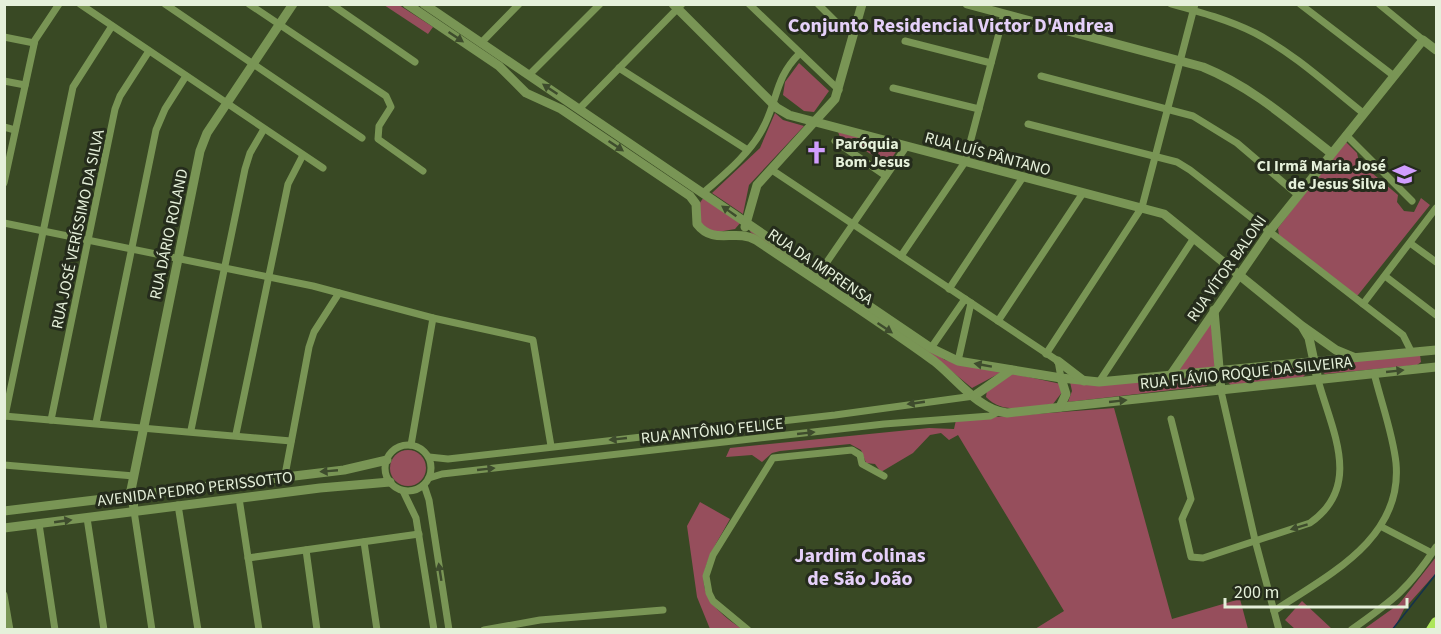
<svg xmlns="http://www.w3.org/2000/svg" width="1441" height="634" viewBox="0 0 1441 634" font-family="'Source Sans 3',sans-serif">
  <rect width="100%" height="100%" fill="#394924"/>
  <g fill="#964e5c">
    <polygon points="384,5 399,5 433,27 428,34"/>
    <polygon points="799,63 829,91 814,112 804,111 783,95 785,82"/>
    <polygon points="775,113 783,120 804,126 749,185 743,214 712,193 760,148"/>
    <polygon points="838,132 893,146 897,150 887,166 879,167 878,159 848,139 842,142"/>
    <polygon points="1345,141 1357,153 1359,162 1398,195 1397,202 1404,211 1414,212 1421,198 1430,205 1358,295 1352,295 1279,236 1278,228"/>
    <polygon points="704,197 741,222 735,229 712,233 700,222 699,204"/>
    <polygon points="751,230 945,360 999,369 1000,373 972,388 933,356 750,232"/>
    <polygon points="1211,320 1215,368 1176,373"/>
    <polygon points="1420,355 1421,362 1417,365 1325,374 1320,371 1320,368 1325,364"/>
    <polygon points="1305,366 1308,372 1303,377 1231,385 1225,380 1235,372"/>
    <path d="M 1010,373 L 1061,384 L 1063,391 L 1053,404 C 1031,406 1004,416 986,397 L 987,390 Z"/>
    <polygon points="1210,376 1207,386 1068,402 1072,391 1070,382"/>
    <polygon points="1114,408 1172,619 1240,599 1248,629 1035,629 1064,611 958,435 949,440 941,433 930,435 913,453 881,472 875,464 866,463 861,450 850,444 780,451 772,453 762,462 752,455 726,457 730,448 929,428 954,429 956,420"/>
    <circle cx="408" cy="468" r="18"/>
    <path d="M 700,502 L 730,519 C 701,570 685,591 742,629 L 710,629 L 697,597 L 687,526 Z"/>
    <polygon points="1436,557 1436,573 1404,609 1395,627 1390,629 1364,629 1399,604"/>
    <polygon points="1302,601 1332,629 1295,629 1285,620"/>
  </g>
  <g fill="none" stroke-linecap="round" stroke-linejoin="round">
    <polyline stroke="#13314c" stroke-width="1.5" points="1392,630 1436,574"/>
    <g stroke="#799555" stroke-width="7">
      <polyline points="80,4 323,168"/>
      <polyline points="165,4 362,138"/>
      <polyline points="249,4 386,96 391,107 379,126 378,139 423,171"/>
      <polyline points="331,4 415,62"/>
      <polyline points="749,4 839,90"/>
      <polyline points="818,4 838,24 855,31"/>
      <path d="M 1171,4 C 1200,12 1229,20 1255,33 C 1295,54 1329,86 1363,113"/>
      <polyline points="1300,4 1394,76"/>
      <polyline points="1379,4 1423,40"/>
      <polyline points="4,37 34,43"/>
      <polyline points="905,41 991,63"/>
      <polyline points="481,43 519,4"/>
      <polyline points="619,68 746,149"/>
      <polyline points="529,75 600,4"/>
      <polyline points="1041,76 1193,116 1237,143 1298,195"/>
      <polyline points="4,81 25,85"/>
      <polyline points="893,88 979,109"/>
      <polyline points="579,109 682,4"/>
      <polyline points="1028,124 1177,162 1190,170 1403,335 1411,351"/>
      <polyline points="4,127 15,130"/>
      <polyline points="1346,135 1412,201"/>
      <polyline points="835,141 886,176"/>
      <polyline points="772,170 1058,361 1061,378"/>
      <polyline points="4,183 35,40 59,4"/>
      <path d="M 703,193 C 725,174 753,151 765,124 C 778,97 776,77 799,54"/>
      <polyline points="4,223 313,286 433,318 533,340 551,446"/>
      <polyline points="1410,243 1436,262"/>
      <polyline points="901,256 965,162 1004,14"/>
      <polyline points="820,272 906,147"/>
      <polyline points="1385,276 1436,315"/>
      <polyline points="949,289 1023,177"/>
      <polyline points="1363,304 1436,208"/>
      <polyline points="998,321 1083,193"/>
      <polyline points="931,348 965,299"/>
      <polyline points="1046,354 1142,207 1195,4"/>
      <polyline points="958,361 971,303"/>
      <polyline points="1099,382 1194,238"/>
      <polyline points="1221,391 1255,540 1279,630"/>
      <polyline points="4,416 291,441"/>
      <polyline points="5,416 73,87 112,26"/>
      <path d="M 1171,419 L 1191,499 L 1182,519 L 1191,557 L 1203,558 L 1310,523 C 1363,486 1332,431 1318,380"/>
      <polyline points="51,420 115,109 120,96 149,51"/>
      <polyline points="96,423 156,130 165,109 186,76"/>
      <polyline points="191,430 245,169 250,153 264,129"/>
      <polyline points="236,434 288,184 303,155"/>
      <polyline points="411,445 433,318"/>
      <circle cx="408" cy="468" r="23"/>
      <polyline points="429,457 448,459 835,415 974,396"/>
      <polyline points="4,465 134,476"/>
      <polyline points="285,475 309,347 314,332 339,293"/>
      <polyline points="429,478 442,474 884,424 990,416 998,412"/>
      <polyline points="424,485 429,500 449,630"/>
      <polyline points="403,491 416,518 434,630"/>
      <polyline points="239,498 259,630"/>
      <polyline points="178,505 198,630"/>
      <polyline points="134,511 152,630"/>
      <polyline points="87,518 104,630"/>
      <polyline points="39,524 55,630"/>
      <polyline points="1382,527 1432,553"/>
      <polyline points="364,542 377,630"/>
      <polyline points="306,550 317,630"/>
      <polyline points="248,558 419,534"/>
      <polyline points="4,595 10,630"/>
      <path d="M 1274,611 C 1328,575 1403,539 1396,463 C 1393,434 1381,402 1374,373"/>
      <polyline points="484,630 540,620 663,610"/>
      <polyline points="748,630 713,601 709,593 706,576 713,555 773,458 852,450 860,455 862,464 884,476"/>
      <path d="M 1351,630 C 1392,601 1409,589 1436,547"/>
    </g>
    <g stroke="#799555" stroke-width="9">
      <path d="M 407,4 L 499,66 L 526,93 L 561,109 L 690,196 L 696,204 L 697,224 C 714,246 735,228 756,240 C 815,280 876,319 934,361 C 956,378 978,410 1007,413 L 1436,367"/>
      <polyline points="424,4 931,348 958,361 1061,378 1099,382 1436,350"/>
      <polyline points="673,4 777,108 789,115 1164,214 1302,326 1336,350 1353,357"/>
      <path d="M 967,4 L 1203,67 C 1252,87 1290,121 1331,153"/>
      <polyline points="745,227 757,185 835,99 862,4"/>
      <polyline points="1214,310 1221,391"/>
      <polyline points="1303,328 1309,338 1318,380"/>
      <polyline points="1058,361 1084,381"/>
      <polyline points="1170,376 1269,232 1423,40 1436,50"/>
      <polyline points="974,396 1011,370"/>
      <polyline points="1060,407 1066,394 1061,378"/>
      <polyline points="4,511 344,470 387,460"/>
      <polyline points="134,511 133,499 130,495 200,151 207,133 293,4"/>
      <polyline points="4,528 320,488 390,482"/>
    </g>
    <polyline stroke="#ade659" stroke-width="10" points="1431,630 1436,622"/>
  </g>
  <defs><path id="oneway-solid" d="M-6-.8H1V-3.2L6.5 0L1 3.2V.8H-6Z" transform="scale(1.5)"/></defs>
  <g fill="#3e4c2d">
    <use href="#oneway-solid" transform="translate(456 37) rotate(34)"/>
    <use href="#oneway-solid" transform="translate(550 89) rotate(-146)"/>
    <use href="#oneway-solid" transform="translate(616 146) rotate(34)"/>
    <use href="#oneway-solid" transform="translate(729 211) rotate(-145)"/>
    <use href="#oneway-solid" transform="translate(885 328) rotate(34)"/>
    <use href="#oneway-solid" transform="translate(983 365) rotate(-170)"/>
    <use href="#oneway-solid" transform="translate(1395 371) rotate(-6)"/>
    <use href="#oneway-solid" transform="translate(1118 401) rotate(-6)"/>
    <use href="#oneway-solid" transform="translate(916 403) rotate(172)"/>
    <use href="#oneway-solid" transform="translate(806 433) rotate(-6)"/>
    <use href="#oneway-solid" transform="translate(618 439) rotate(174)"/>
    <use href="#oneway-solid" transform="translate(486 469) rotate(-6)"/>
    <use href="#oneway-solid" transform="translate(329 471) rotate(175)"/>
    <use href="#oneway-solid" transform="translate(63 521) rotate(-8)"/>
    <use href="#oneway-solid" transform="translate(1299 527) rotate(163)"/>
    <use href="#oneway-solid" transform="translate(440 572) rotate(-99)"/>
  </g>
  <defs>
    <symbol id="church-bare" viewBox="-9 -9 18 18"><path d="M-1.2-6h2.4v3.5h3.3v2.4h-3.3V6h-2.4V-.1h-3.3v-2.4h3.3Z" fill="#d19dfe" stroke="#252c1c" stroke-width="2.5" paint-order="stroke"/></symbol>
    <symbol id="school-bare" viewBox="-9 -9 18 18"><path d="M0-5L7-2L0 1L-7-2ZM-4 1L0 2.5L4 1V4Q0 6-4 4Z" fill="#d19dfe" stroke="#252c1c" stroke-width="2.5" paint-order="stroke"/></symbol>
  </defs>
  <g fill-rule="evenodd">
    <use href="#church-bare" x="800" y="136" width="33" height="33"/>
    <use href="#school-bare" x="1388" y="158" width="33" height="33"/>
  </g>
  <g text-anchor="middle" stroke-width="6" stroke-linejoin="round" paint-order="stroke">
    <g font-size="16" font-weight="bold" fill="#e5f0da" stroke="#252c1c" text-anchor="start">
      <text x="835" y="149">Paróquia<tspan x="835" dy="18">Bom Jesus</tspan></text>
      <text x="1386" y="171" text-anchor="end">CI Irmã Maria José<tspan x="1386" dy="18">de Jesus Silva</tspan></text>
    </g>
    <g font-size="16" fill="#e5f0da" stroke="#252c1c">
      <text transform="translate(988 153) rotate(15)" y="6">RUA LUÍS PÂNTANO</text>
      <text transform="translate(77 229) rotate(-78)" y="6">RUA JOSÉ VERÍSSIMO DA SILVA</text>
      <text transform="translate(168 234) rotate(-78)" y="6">RUA DÁRIO ROLAND</text>
      <text transform="translate(821 266) rotate(34)" y="6">RUA DA IMPRENSA</text>
      <text transform="translate(1226 268) rotate(-55)" y="6">RUA VÍTOR BALONI</text>
      <text transform="translate(1246 372) rotate(-6)" y="6">RUA FLÁVIO ROQUE DA SILVEIRA</text>
      <text transform="translate(712 430) rotate(-6)" y="6">RUA ANTÔNIO FELICE</text>
      <text transform="translate(195 488) rotate(-7)" y="6">AVENIDA PEDRO PERISSOTTO</text>
    </g>
    <g font-size="20" font-weight="bold" fill="#e5d0f9" stroke="#252c1c">
      <text x="951" y="32">Conjunto Residencial Victor D'Andrea</text>
      <text x="860" y="562">Jardim Colinas<tspan x="860" dy="23">de São João</tspan></text>
    </g>
  </g>
  <rect width="1441" height="634" fill="none" stroke="#e5f0da" stroke-width="12"/>
  <path d="M1225 598v9h182v-9" fill="none" stroke="#e5f0da" stroke-width="3"/>
  <text x="1234" y="598" font-size="18" fill="#e5f0da" stroke="#252c1c" stroke-width="4.5" paint-order="stroke">200 m</text>
</svg>
